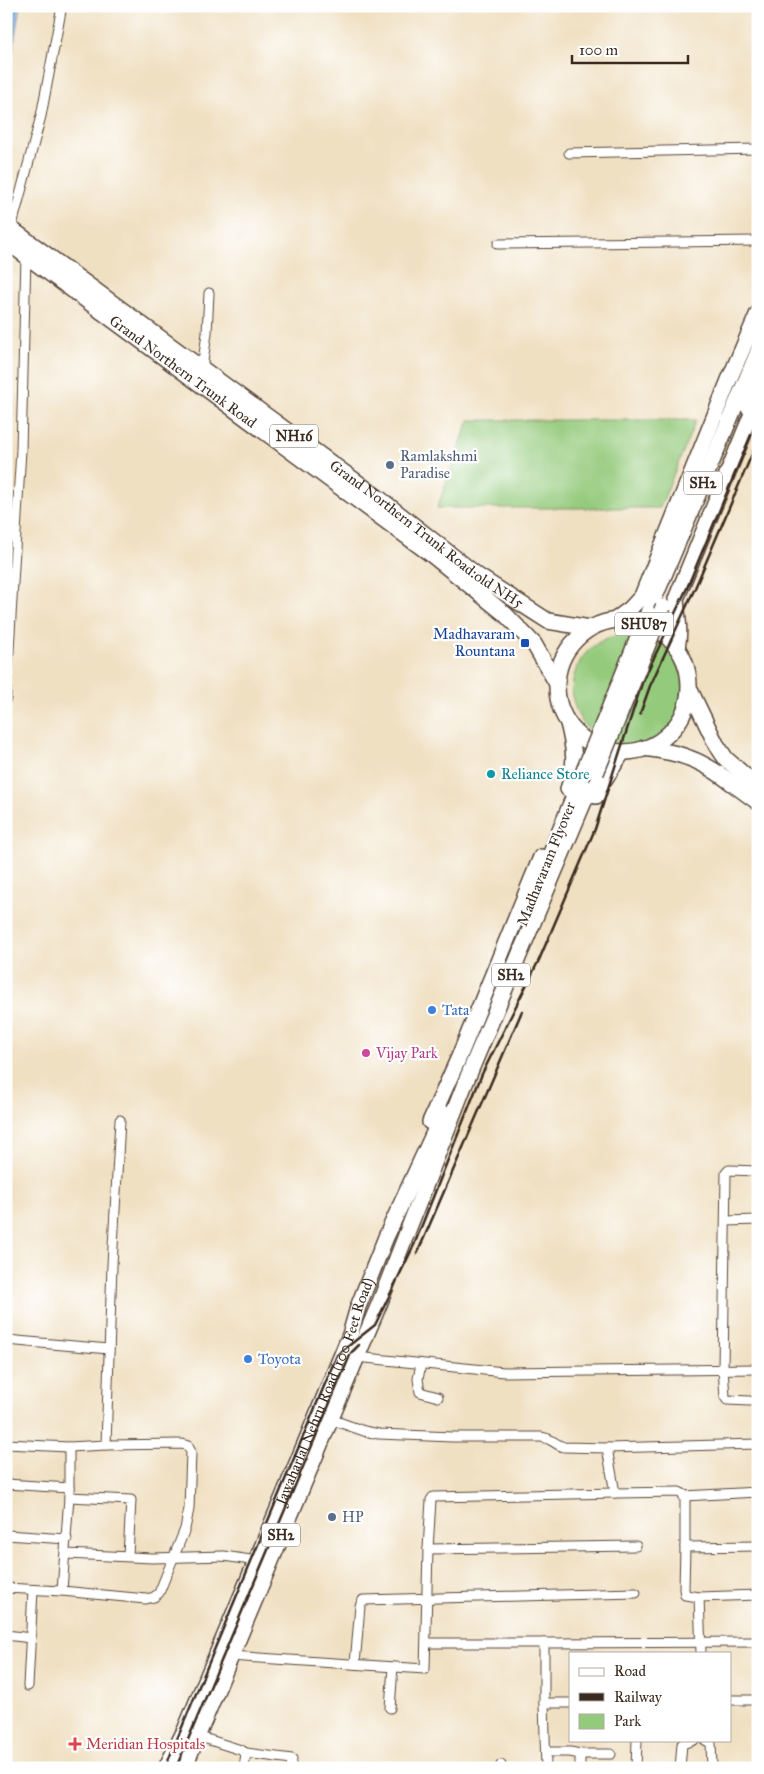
<svg xmlns="http://www.w3.org/2000/svg" width="764" height="1774" viewBox="0 0 764 1774" font-family="'IM FELL Great Primer',serif">
  <rect width="100%" height="100%" fill="#fff"/>
  <filter id="ink" filterUnits="userSpaceOnUse"><feTurbulence type="fractalNoise" baseFrequency=".02" numOctaves="2"/><feDisplacementMap in="SourceGraphic" scale="10" xChannelSelector="R" yChannelSelector="G"/><feConvolveMatrix kernelMatrix="1 2 1 2 8 2 1 2 1" color-interpolation-filters="sRGB"/></filter>
  <filter id="wash" filterUnits="userSpaceOnUse"><feTurbulence type="fractalNoise" baseFrequency=".0096" numOctaves="4" result="noise"/><feDisplacementMap in="SourceGraphic" scale="20" xChannelSelector="R" yChannelSelector="G"/><feGaussianBlur stdDeviation="1.12" result="paint"/><feColorMatrix in="noise" values="0 0 0 0 0 0 0 0 0 0 0 0 0 0 0 0 0 1.4 0 .05"/><feComposite in="paint" operator="in"/></filter>
  <g filter="url(#wash)">
    <rect width="100%" height="100%" fill="#f0e0c2"/>
    <g fill="#94ca7c" stroke="#687a4d">
      <polygon points="469,420 696,420 660,508 437,508"/>
      <circle cx="628" cy="690" r="56"/>
    </g>
    <polygon fill="#5f9fd2" stroke="#4d6478" points="6,6 20,6 9,73 6,154"/>
  </g>
  <g filter="url(#ink)">
    <g fill="none" stroke-linecap="round" stroke-linejoin="round">
      <defs>
        <g id="street">
          <polyline points="569,153 758,149"/>
          <polyline points="11,229 41,116 62,6"/>
          <polyline points="498,244 758,241"/>
          <polyline points="202,369 207,333 209,293"/>
          <polyline points="6,699 21,450 26,256"/>
          <polyline points="726,1221 758,1220"/>
          <polyline points="6,1340 109,1349"/>
          <polyline points="356,1357 504,1372 758,1369"/>
          <polyline points="421,1364 418,1379 420,1392 438,1397"/>
          <polyline points="750,1401 727,1400 725,1397 723,1369 726,1173 729,1170 758,1171"/>
          <path d="M 330,1419 L 364,1431 L 379,1434 L 453,1437 L 541,1437 C 552,1438 555,1445 564,1447 L 607,1448 L 615,1493 L 679,1492 L 683,1494 L 685,1500 L 685,1547"/>
          <polyline points="6,1444 69,1447 106,1445 112,1265 120,1120"/>
          <polyline points="607,1448 758,1444"/>
          <polyline points="6,1484 69,1488"/>
          <polyline points="684,1496 758,1492"/>
          <polyline points="69,1497 131,1500 128,1556"/>
          <polyline points="6,1535 67,1539"/>
          <polyline points="758,1546 685,1547 684,1589 685,1595 699,1597 758,1595"/>
          <polyline points="428,1549 636,1546"/>
          <polyline points="66,1554 152,1558 224,1556 257,1561"/>
          <polyline points="6,1588 62,1591 69,1497 69,1447"/>
          <polyline points="62,1591 146,1599 154,1597 159,1593 185,1529 189,1509 191,1452 188,1446 182,1444 106,1445"/>
          <polyline points="699,1597 701,1653"/>
          <polyline points="6,1635 31,1638"/>
          <polyline points="426,1643 544,1643"/>
          <polyline points="230,1656 425,1669 428,1549 431,1500 433,1497 615,1493"/>
          <polyline points="355,1664 360,1606 363,1600 636,1593"/>
          <polyline points="28,1686 33,1590"/>
          <polyline points="730,1700 758,1700"/>
          <polyline points="544,1703 544,1643 758,1642"/>
          <polyline points="390,1708 393,1667"/>
          <polyline points="197,1736 241,1750 246,1753"/>
          <polyline points="705,1740 711,1743 712,1768"/>
          <polyline points="546,1752 570,1752 580,1754 580,1768"/>
          <polyline points="580,1754 611,1754"/>
          <polyline points="501,1765 501,1768"/>
          <polyline points="244,1768 246,1753 292,1759 291,1768"/>
          <polyline points="546,1768 544,1703 570,1703"/>
          <polyline points="636,1768 637,1740"/>
          <polyline points="680,1768 682,1744 694,1740"/>
        </g>
        <g id="primary">
          <path id="s1" d="M 6,225 L 380,499 L 478,576 L 548,621 L 590,628"/>
          <path id="s2" d="M 6,241 L 432,555 L 505,614 L 534,644 L 556,682"/>
          <polyline points="748,407 758,383"/>
          <polyline points="648,613 758,352"/>
          <circle cx="623" cy="686" r="66"/>
          <polyline points="615,620 630,609 642,596 729,380 758,313"/>
          <path d="M 677,647 C 681,632 677,615 676,599 L 758,399"/>
          <polyline points="690,690 716,744 726,759 758,787"/>
          <path d="M 568,723 C 574,747 577,766 568,789"/>
          <path d="M 644,748 C 659,750 674,752 689,758 C 714,767 736,787 758,802"/>
          <polyline points="596,796 602,783 622,753"/>
          <polyline points="543,873 581,778"/>
          <polyline points="430,1122 459,1057 541,857"/>
          <path id="s3" d="M 166,1768 L 186,1728 L 283,1497 L 350,1335 L 358,1307 L 386,1237 L 443,1113"/>
          <polyline points="184,1768 380,1302 464,1086 596,773"/>
        </g>
      </defs>
      <use href="#street" stroke="#564537" stroke-width="11"/>
      <use href="#primary" stroke="#564537" stroke-width="18"/>
      <use href="#street" stroke="#fff" stroke-width="9"/>
      <use href="#primary" stroke="#fff" stroke-width="15"/>
      <g stroke="#3b2a1e" stroke-width="2.5">
        <polyline points="640,714 650,686 695,588 758,440"/>
        <polyline points="417,1254 522,1011"/>
        <polyline points="165,1768 337,1355 375,1325 414,1245 482,1074 539,960 595,829 642,683 687,588 758,418"/>
        <polyline points="176,1768 351,1353 359,1345"/>
      </g>
      <defs>
        <g id="primary-bridge">
          <polyline points="596,773 663,607"/>
          <polyline points="581,778 648,613"/>
        </g>
      </defs>
      <use href="#primary-bridge" stroke="#564537" stroke-width="18" stroke-linecap="butt"/>
      <use href="#primary-bridge" stroke="#fff" stroke-width="15"/>
    </g>
  </g>
  <g fill="#5c6f8a" stroke="#fff" stroke-width="2">
    <circle cx="390" cy="465" r="5"/>
    <circle cx="332" cy="1517" r="5"/>
  </g>
  <rect fill="#1a4fb4" stroke="#fff" stroke-width="2" x="520" y="638" width="10" height="10" rx="2.5"/>
  <circle fill="#0f9aa8" stroke="#fff" stroke-width="2" cx="491" cy="774" r="5"/>
  <g fill="#3f7fe0" stroke="#fff" stroke-width="2">
    <circle cx="432" cy="1010" r="5"/>
    <circle cx="248" cy="1359" r="5"/>
  </g>
  <circle fill="#d1479c" stroke="#fff" stroke-width="2" cx="366" cy="1053" r="5"/>
  <path fill="#e0444e" stroke="#fff" stroke-width="2" d="M72.5 1736.5h5v5h5v5h-5v5h-5v-5h-5v-5h5z"/>
  <g text-anchor="middle" stroke-width="4.5" stroke-linejoin="round" paint-order="stroke">
    <g fill="#fff" stroke="#766a62" stroke-width="1">
      <rect x="270" y="424.5" width="48" height="23" rx="4"/>
      <rect x="684" y="471.5" width="38" height="23" rx="4"/>
      <rect x="615" y="612.5" width="58" height="23" rx="4"/>
      <rect x="492" y="963.5" width="38" height="23" rx="4"/>
      <rect x="262" y="1523.5" width="38" height="23" rx="4"/>
    </g>
    <g font-size="14" font-weight="bold" fill="#3b2a1e">
      <text x="294" y="441">NH16</text>
      <text x="703" y="488">SH2</text>
      <text x="644" y="629">SHU87</text>
      <text x="511" y="980">SH2</text>
      <text x="281" y="1540">SH2</text>
    </g>
    <g font-size="15" fill="#3b2a1e" stroke="#fff">
      <text dy="5" stroke="none"><textPath href="#s2" startOffset="220">Grand Northern Trunk Road</textPath></text>
      <text dy="5" stroke="none"><textPath href="#s1" startOffset="522">Grand Northern Trunk Road:old NH5</textPath></text>
      <text transform="translate(546 864) rotate(-68)" y="5">Madhavaram Flyover</text>
      <text dy="5" stroke="none"><textPath href="#s3" startOffset="409">Jawaharlal Nehru Road (100 Feet Road)</textPath></text>
    </g>
    <g font-size="15" fill="#4e5e75" stroke="#fff" text-anchor="start">
      <text x="400" y="461">Ramlakshmi<tspan x="400" dy="17">Paradise</tspan></text>
      <text x="342" y="1522">HP</text>
    </g>
    <g font-size="15" fill="#164399" stroke="#fff" text-anchor="end">
      <text x="515" y="639">Madhavaram<tspan x="515" dy="17">Rountana</tspan></text>
    </g>
    <g font-size="15" fill="#0d838f" stroke="#fff" text-anchor="start">
      <text x="501" y="779">Reliance Store</text>
    </g>
    <g font-size="15" fill="#366cbe" stroke="#fff" text-anchor="start">
      <text x="442" y="1015">Tata</text>
      <text x="258" y="1364">Toyota</text>
    </g>
    <g font-size="15" fill="#b23c85" stroke="#fff" text-anchor="start">
      <text x="376" y="1058">Vijay Park</text>
    </g>
    <g font-size="15" fill="#be3a42" stroke="#fff" text-anchor="start">
      <text x="86" y="1749">Meridian Hospitals</text>
    </g>
  </g>
  <rect width="764" height="1774" fill="none" stroke="#fff" stroke-width="25"/>
  <rect x="569" y="1652" width="162" height="90" fill="#ffffff" stroke="#b1aaa5"/>
  <rect x="579" y="1668" width="25" height="8" fill="#ffffff" stroke="#b1aaa5"/>
  <text x="614" y="1676" font-size="15" fill="#3b2a1e">Road</text>
  <rect x="579" y="1693" width="25" height="8" fill="#3b2a1e" stroke="#b1aaa5"/>
  <text x="614" y="1702" font-size="15" fill="#3b2a1e">Railway</text>
  <rect x="579" y="1714" width="25" height="15" fill="#94ca7c" stroke="#b1aaa5"/>
  <text x="614" y="1726" font-size="15" fill="#3b2a1e">Park</text>
  <path d="M572 55v8h116v-8" fill="none" stroke="#3b2a1e" stroke-width="2.5"/>
  <text x="579" y="55" font-size="15" fill="#3b2a1e" stroke="#ffffff" stroke-width="4" paint-order="stroke">100 m</text>
</svg>
